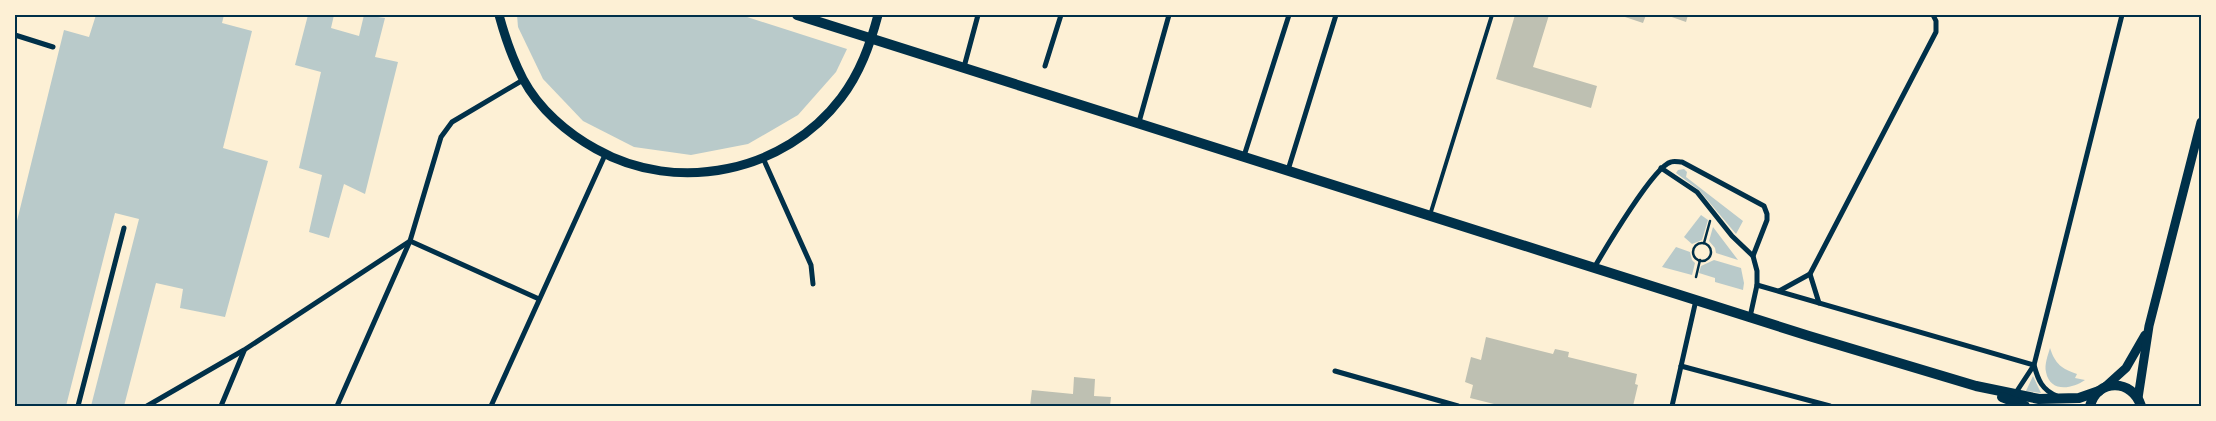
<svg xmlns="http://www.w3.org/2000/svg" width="2216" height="421" viewBox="0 0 2216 421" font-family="'DejaVu Sans',sans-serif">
  <rect width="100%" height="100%" fill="#fdf0d5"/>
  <g fill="#b9caca">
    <polygon points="96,15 224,15 222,23 252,31 223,148 268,161 225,317 180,308 183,289 156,283 124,406 91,406 139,219 115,213 66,406 15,406 15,229 64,30 89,37"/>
    <polygon points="308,15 334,15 331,28 359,36 364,15 385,18 375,57 398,62 365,194 344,184 329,238 309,232 322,175 299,168 321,72 295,65"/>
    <polygon points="517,15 741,15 847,49 836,72 798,115 748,144 691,155 634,147 583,121 543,79 518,27"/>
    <polygon points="1684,169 1687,172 1686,177 1743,221 1736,234 1699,190 1676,173 1678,170"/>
    <polygon points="1701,215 1708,220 1702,240 1692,244 1684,237"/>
    <polygon points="1713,227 1738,260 1716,253 1715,248 1709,241"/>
    <polygon points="1676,247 1690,252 1692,260 1695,263 1692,275 1662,267"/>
    <polygon points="1714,260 1741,268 1744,283 1743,290 1715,282 1715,278 1699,273 1701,266"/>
    <path d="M 2050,348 C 2055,364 2062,369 2077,374 L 2075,378 L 2085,380 C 2072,389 2050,393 2046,372 C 2044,365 2048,355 2050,348 Z"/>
    <polygon points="2033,376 2041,393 2026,391"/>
  </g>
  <g fill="#bec0b2">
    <polygon points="1515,15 1549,15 1533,67 1597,86 1591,108 1496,79"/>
    <polygon points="1619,15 1646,15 1643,23"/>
    <polygon points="1666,15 1688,15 1686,22"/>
    <polygon points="1486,337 1553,354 1555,349 1569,352 1568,357 1637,374 1635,384 1638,385 1633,406 1502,406 1470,398 1473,385 1465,382 1471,357 1481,360"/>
    <polygon points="1074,377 1095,379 1094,396 1111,397 1110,406 1030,406 1032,390 1073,394"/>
  </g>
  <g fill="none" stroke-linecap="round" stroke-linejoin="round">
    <g stroke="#003049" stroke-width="2.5">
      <polyline points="1704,243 1710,221"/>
      <circle cx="1702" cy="252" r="9"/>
      <polyline points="1696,277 1700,260"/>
    </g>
    <polyline stroke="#003049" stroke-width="4" points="1430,215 1492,15"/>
    <g stroke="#003049" stroke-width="5">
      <polyline points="15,35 53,47"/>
      <polyline points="1045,66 1061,15"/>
      <polyline points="964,67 978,15"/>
      <polyline points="1139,122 1169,15"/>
      <polyline points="1244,156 1289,15"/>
      <polyline points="763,158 811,265 813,284"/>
      <polyline points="1661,168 1697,192 1732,236 1753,256 1757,271 1757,285 1750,317"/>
      <polyline points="1288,170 1336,15"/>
      <path d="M 1594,268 C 1605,249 1654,166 1671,162 C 1674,161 1679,162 1682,162 L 1764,206 L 1767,214 L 1767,220 L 1753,256"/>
      <polyline points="1810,274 1819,303"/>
      <path d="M 1757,285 L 2034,365 C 2038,380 2042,390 2057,396"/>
      <polyline points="1779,291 1810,274 1936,32 1936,21 1933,15"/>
      <polyline points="1681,366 1830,406"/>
      <polyline points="1335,371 1458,406"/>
      <polyline points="2015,394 2034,365 2122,15"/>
      <polyline points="78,406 124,228"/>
      <polyline points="147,406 244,350 410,241 539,299"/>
      <polyline points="221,406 244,351"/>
      <polyline points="337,406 410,241 441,137 452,122 523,80"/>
      <polyline points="491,406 605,155"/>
      <polyline points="1672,406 1696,300"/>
    </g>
    <g stroke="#003049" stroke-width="9">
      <path d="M 499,15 C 505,37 512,58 523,79 C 539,109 567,133 596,149 C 677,195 785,172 841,98 C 860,73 870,45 878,15"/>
      <polyline points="2105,387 2126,368 2145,335"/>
      <polyline points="2138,398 2149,326 2201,122"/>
    </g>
    <g stroke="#003049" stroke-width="10">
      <polyline points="797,15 1809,336 1976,386 2039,399 2079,398 2099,391"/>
      <polyline points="2002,397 2025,406"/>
      <path d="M 2090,406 C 2097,378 2133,379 2141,406"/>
    </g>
  </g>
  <rect width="2216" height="421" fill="none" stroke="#fdf0d5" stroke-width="32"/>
  <rect x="16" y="16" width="2184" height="389" fill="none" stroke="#003049" stroke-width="2"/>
</svg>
